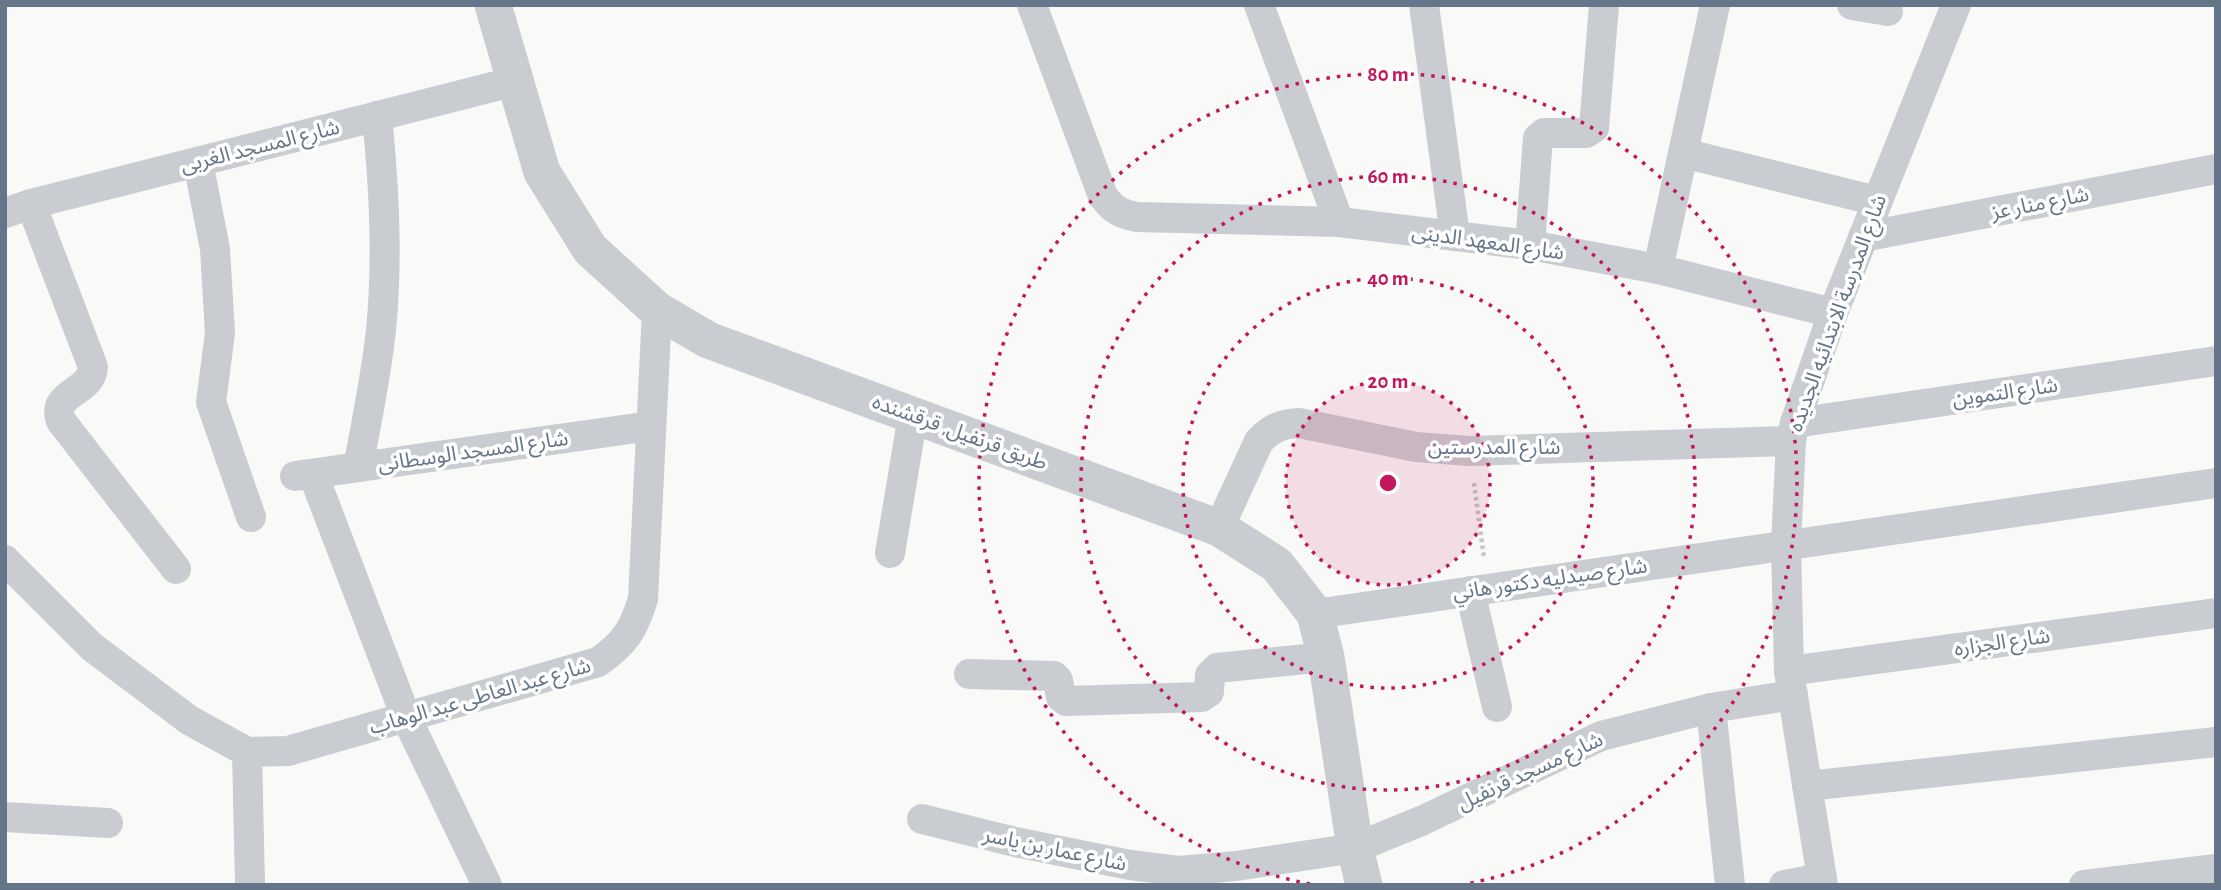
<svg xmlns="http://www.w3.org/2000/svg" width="2221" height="890" viewBox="0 0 2221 890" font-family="'Alegreya Sans','Noto Sans Arabic',sans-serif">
  <rect width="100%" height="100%" fill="#f9f9f7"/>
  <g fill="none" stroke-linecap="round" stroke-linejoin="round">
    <polyline stroke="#c2c4c7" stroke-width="4.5" stroke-dasharray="3.5 3.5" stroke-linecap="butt" points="1474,483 1484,558"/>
    <g stroke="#c9ccd0" stroke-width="30">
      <path d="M 1032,5 L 1103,196 C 1113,210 1121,214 1137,217 L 1339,222 L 1530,245 L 1658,269 L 1833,313"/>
      <polyline points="1259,5 1339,222"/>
      <polyline points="1424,5 1455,236"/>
      <polyline points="1852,5 1888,11"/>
      <polyline points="1683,153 1877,201"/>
      <polyline points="198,162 215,249 220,333 211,402 251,517"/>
      <path d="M 31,204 L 93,367 C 92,393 50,392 61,421 L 176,569"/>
      <polyline points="5,213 31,204 516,81"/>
      <polyline points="1863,237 2216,169"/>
      <polyline points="1530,245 1538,138 1544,133 1586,133 1594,128 1604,5"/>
      <polyline points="1658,269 1715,5"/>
      <polyline points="1795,423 2216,361"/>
      <path d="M 358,467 C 367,421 376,376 381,330 C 388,258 384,187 377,116"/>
      <polyline points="313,474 406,717 487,885"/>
      <polyline points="295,476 651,426"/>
      <path d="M 1219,528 L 1259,441 C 1272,428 1281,424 1299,423 L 1416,447 L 1470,451 L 1791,441"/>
      <polyline points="890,553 913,415"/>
      <path d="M 5,560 L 92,647 L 189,720 L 247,752 L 288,751 L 598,662 C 625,643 633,631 643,599 L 657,310"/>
      <polyline points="1470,591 1497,707"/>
      <polyline points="1315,614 2216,483"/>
      <polyline points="1789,671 2216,613"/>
      <polyline points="969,674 1054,676 1058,680 1061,697 1066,701 1202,697 1209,692 1210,675 1217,668 1326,657"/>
      <polyline points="1711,708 1730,885"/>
      <polyline points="247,752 250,885"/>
      <polyline points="1807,786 2216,742"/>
      <polyline points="5,817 108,823"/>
      <polyline points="922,819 1015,842 1130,865 1179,871 1236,866 1355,848 1421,821 1601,736 1711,708 1793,695"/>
      <polyline points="1784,885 1822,878"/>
      <polyline points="1823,885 1789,671 1786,544 1791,441 1795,423 1833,313 1956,5"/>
      <polyline points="2084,885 2216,869"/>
    </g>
    <polyline stroke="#c9ccd0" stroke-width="37" points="493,5 542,172 590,249 657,310 708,340 1219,528 1277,565 1315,614 1326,657 1355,848 1364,885"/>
  </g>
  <circle cx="1388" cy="483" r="102" fill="#c2185b" fill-opacity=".12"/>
  <g fill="none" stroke="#c2185b" stroke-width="3.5" stroke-dasharray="3.5 7">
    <circle cx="1388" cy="483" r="102"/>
    <circle cx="1388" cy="483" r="205"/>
    <circle cx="1388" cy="483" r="307"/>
    <path d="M1310 884A409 409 0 1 1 1466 884"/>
  </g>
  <g text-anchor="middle" stroke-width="7" stroke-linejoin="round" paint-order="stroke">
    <g font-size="21" fill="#66768a" stroke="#fff">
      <text transform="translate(260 146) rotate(-14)" y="7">شارع المسجد الغربى</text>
      <text transform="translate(2040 203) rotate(-11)" y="7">شارع منار عز</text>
      <text transform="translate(1488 242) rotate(8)" y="7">شارع المعهد الدينى</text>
      <text transform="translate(1837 313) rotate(-70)" y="7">شارع المدرسة الابتدائيه الجديده</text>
      <text transform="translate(2005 392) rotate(-8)" y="7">شارع التموين</text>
      <text transform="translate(960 432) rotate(20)" y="7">طريق قرنفيل, قرقشنده</text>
      <text x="1494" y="454">شارع المدرستين</text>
      <text transform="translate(473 451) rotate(-8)" y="7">شارع المسجد الوسطانى</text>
      <text transform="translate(1550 579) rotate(-8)" y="7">شارع صيدليه دكتور هاني</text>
      <text transform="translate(2002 642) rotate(-8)" y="7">شارع الجزاره</text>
      <text transform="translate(480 696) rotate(-16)" y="7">شارع عبد العاطى عبد الوهاب</text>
      <text transform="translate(1530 771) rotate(-25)" y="7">شارع مسجد قرنفيل</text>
      <text transform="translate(1055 849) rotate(12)" y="7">شارع عمار بن ياسر</text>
    </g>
  </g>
  <circle cx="1388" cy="483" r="10" fill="#c2185b" stroke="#fff" stroke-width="3.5"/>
  <g font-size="21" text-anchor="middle" font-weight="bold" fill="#c2185b" stroke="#fff" stroke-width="7" stroke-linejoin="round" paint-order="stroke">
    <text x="1388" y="81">80 m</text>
    <text x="1388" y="183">60 m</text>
    <text x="1388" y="285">40 m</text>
    <text x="1388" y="388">20 m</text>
  </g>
  <rect width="2221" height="890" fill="none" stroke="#66768a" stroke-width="14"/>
</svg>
